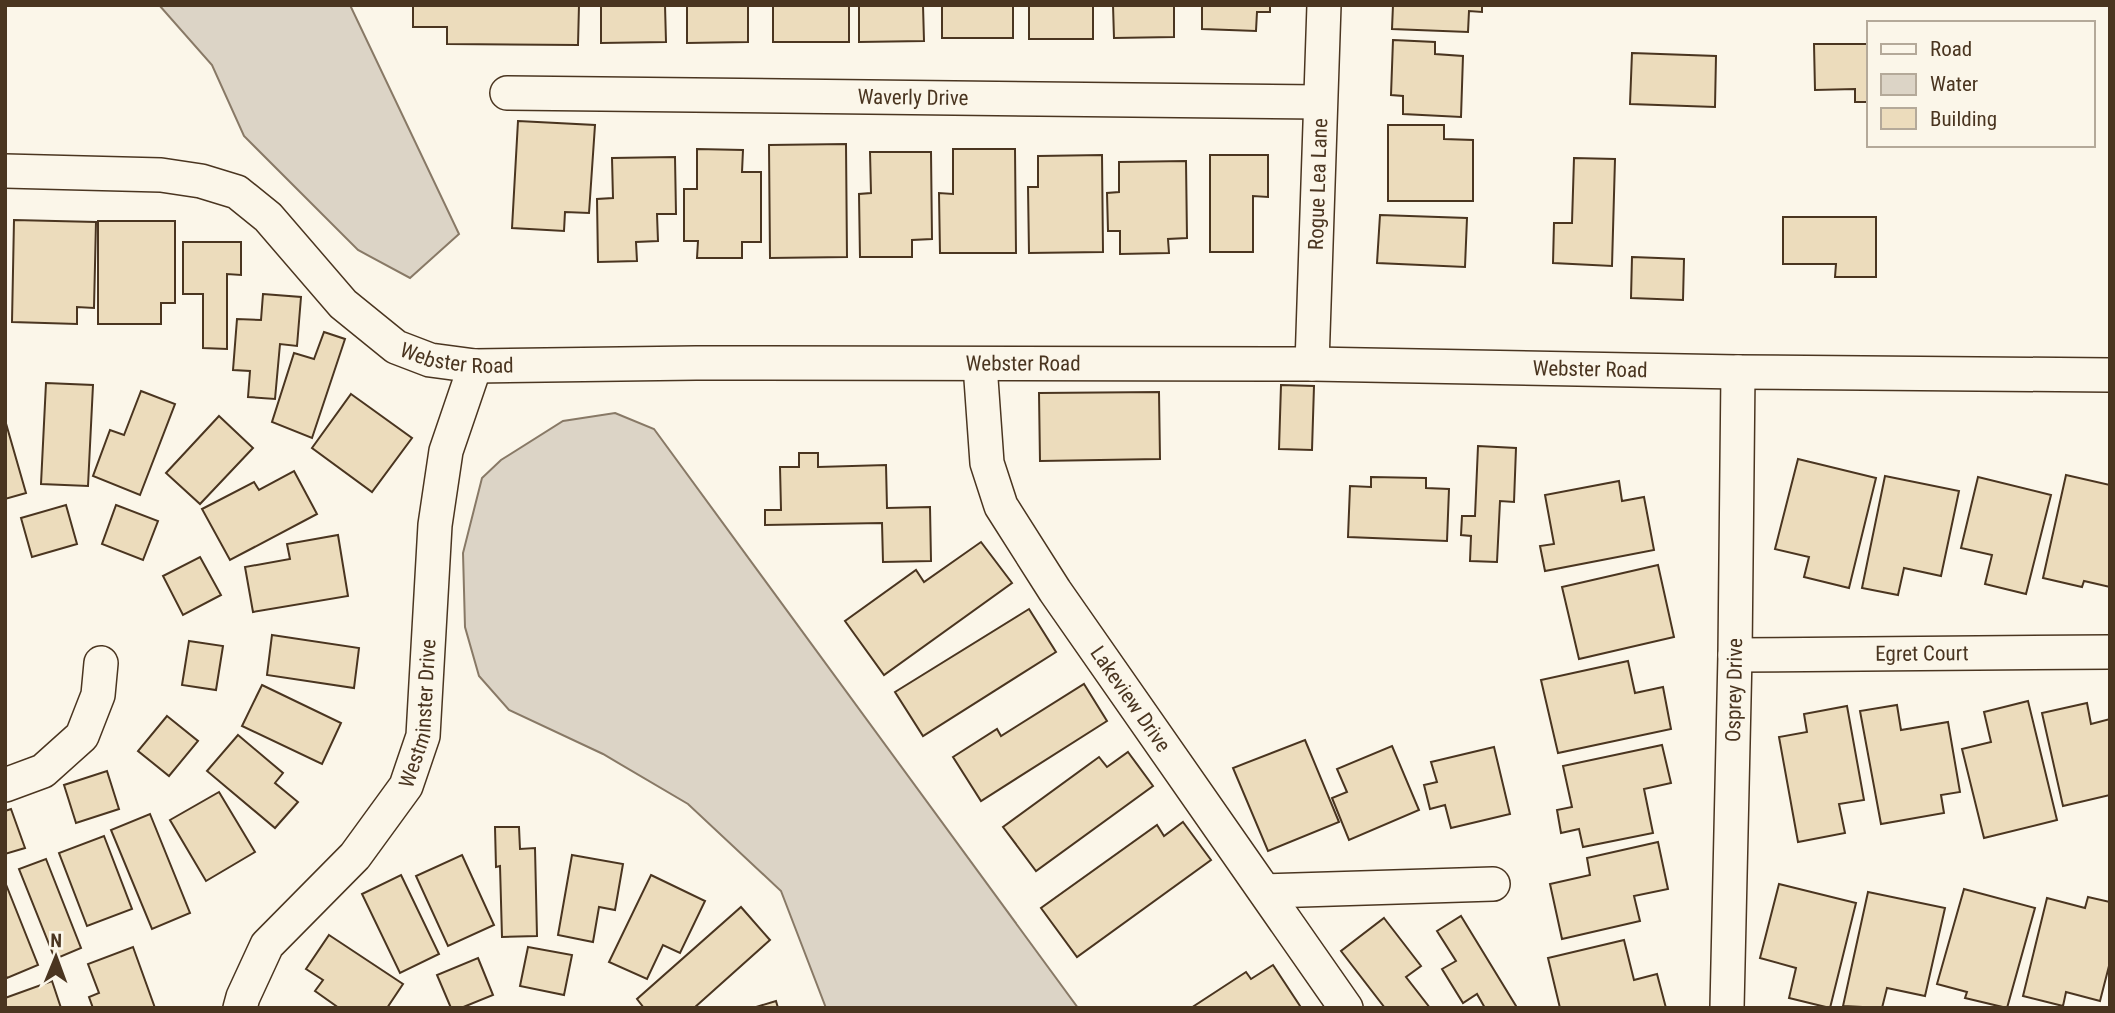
<svg xmlns="http://www.w3.org/2000/svg" width="2115" height="1013" viewBox="0 0 2115 1013" font-family="'Roboto Condensed',sans-serif">
  <rect width="100%" height="100%" fill="#fbf6e9"/>
  <g fill="#dcd4c6" stroke="#887966" stroke-width="2">
    <polygon points="159,5 350,5 459,234 410,278 358,250 244,136 212,65"/>
    <polygon points="615,413 654,429 1078,1008 826,1008 781,891 688,804 603,754 509,710 479,676 465,627 463,553 482,478 501,460 563,421"/>
  </g>
  <g fill="#ecdcbc" stroke="#4a3520" stroke-width="2">
    <polygon points="413,5 579,5 578,45 447,44 447,27 413,27"/>
    <polygon points="601,5 665,5 666,42 601,43"/>
    <polygon points="687,5 748,5 748,42 687,43"/>
    <rect x="773" y="5" width="76" height="37"/>
    <polygon points="859,5 923,5 924,41 859,42"/>
    <rect x="942" y="5" width="71" height="33"/>
    <rect x="1029" y="5" width="64" height="34"/>
    <polygon points="1113,5 1174,5 1174,37 1114,38"/>
    <polygon points="1202,5 1270,5 1270,12 1257,12 1256,31 1202,29"/>
    <polygon points="1393,5 1482,5 1482,12 1469,11 1468,32 1392,29"/>
    <polygon points="1393,40 1435,42 1435,54 1463,56 1461,117 1403,114 1403,96 1391,95"/>
    <polygon points="1814,44 1868,44 1868,102 1855,102 1855,89 1815,90"/>
    <polygon points="1632,53 1716,56 1715,107 1630,104"/>
    <polygon points="518,121 595,125 589,213 565,212 564,231 512,228"/>
    <polygon points="1388,125 1444,125 1444,139 1473,140 1473,201 1388,201"/>
    <polygon points="846,144 847,257 770,258 769,145"/>
    <polygon points="697,149 743,150 742,172 761,172 761,242 742,242 742,258 697,258 698,241 684,241 684,189 697,189"/>
    <polygon points="953,149 1015,149 1016,253 940,253 939,193 953,194"/>
    <polygon points="870,152 931,152 932,239 912,240 912,257 860,257 859,194 871,193"/>
    <polygon points="1102,155 1103,252 1029,253 1028,187 1038,187 1038,156"/>
    <polygon points="1210,155 1268,155 1268,197 1253,196 1253,252 1210,252"/>
    <polygon points="675,157 676,214 657,214 658,241 636,242 637,261 598,262 597,199 613,198 612,158"/>
    <polygon points="1574,158 1615,159 1612,266 1553,263 1554,223 1572,223"/>
    <polygon points="1186,161 1187,238 1168,239 1169,253 1120,254 1120,231 1108,231 1107,193 1119,192 1119,162"/>
    <polygon points="1380,215 1467,218 1465,267 1377,263"/>
    <polygon points="1783,217 1876,217 1876,277 1835,277 1836,264 1783,264"/>
    <polygon points="14,220 96,222 94,308 77,307 77,324 12,322"/>
    <polygon points="98,221 175,221 175,303 161,303 161,324 98,324"/>
    <polygon points="183,242 241,242 241,275 227,274 227,349 203,348 203,294 183,294"/>
    <polygon points="1632,257 1684,259 1683,300 1631,298"/>
    <polygon points="263,294 301,297 297,346 280,344 275,399 248,397 250,371 233,370 237,319 261,320"/>
    <polygon points="324,332 345,339 312,438 272,422 294,353 314,359"/>
    <polygon points="46,383 93,385 88,486 41,484"/>
    <polygon points="1281,385 1314,386 1312,450 1279,449"/>
    <polygon points="141,391 175,404 140,495 93,476 110,430 124,435"/>
    <polygon points="1159,392 1160,459 1040,461 1039,393"/>
    <polygon points="351,394 412,438 372,492 312,448"/>
    <polygon points="219,416 253,448 200,504 166,473"/>
    <polygon points="5,420 26,493 5,499"/>
    <polygon points="1478,446 1516,448 1514,502 1500,501 1497,562 1470,561 1471,536 1461,535 1462,516 1475,516"/>
    <polygon points="799,453 818,453 818,467 886,465 887,508 930,507 931,561 883,562 882,523 765,525 765,510 781,510 780,467 799,467"/>
    <polygon points="1798,459 1876,478 1849,588 1804,577 1809,557 1775,549"/>
    <polygon points="294,471 317,514 230,560 202,509 254,482 259,490"/>
    <polygon points="2066,475 2110,485 2110,587 2084,581 2082,587 2043,578"/>
    <polygon points="1885,476 1959,491 1941,576 1904,568 1898,595 1862,588"/>
    <polygon points="1371,477 1426,478 1426,488 1449,489 1447,541 1348,537 1350,486 1371,487"/>
    <polygon points="1978,477 2051,495 2026,594 1985,584 1992,555 1961,548"/>
    <polygon points="1619,481 1622,501 1644,497 1654,550 1545,571 1540,546 1554,544 1545,495"/>
    <polygon points="66,505 77,544 32,557 21,518"/>
    <polygon points="116,505 158,521 143,560 102,544"/>
    <polygon points="338,535 348,596 253,612 245,567 290,559 287,544"/>
    <polygon points="981,542 1012,583 884,675 845,621 916,570 924,582"/>
    <polygon points="200,557 221,595 183,615 163,576"/>
    <polygon points="1658,565 1674,637 1579,659 1562,587"/>
    <polygon points="1029,609 1056,652 923,736 895,692"/>
    <polygon points="272,635 359,648 354,688 267,675"/>
    <polygon points="189,641 223,646 216,690 182,685"/>
    <polygon points="1628,661 1635,693 1663,687 1671,729 1558,753 1541,680"/>
    <polygon points="1084,684 1107,721 981,801 953,757 997,729 1001,736"/>
    <polygon points="262,685 341,723 322,764 242,726"/>
    <polygon points="2028,701 2057,820 1984,838 1962,749 1991,742 1984,712"/>
    <polygon points="2087,703 2091,724 2110,719 2110,795 2063,806 2042,713"/>
    <polygon points="1897,705 1901,730 1948,722 1960,792 1941,795 1944,813 1881,824 1860,711"/>
    <polygon points="1847,706 1864,800 1839,804 1845,833 1798,842 1779,737 1807,732 1804,714"/>
    <polygon points="167,716 198,741 169,776 138,751"/>
    <polygon points="238,735 283,773 275,783 298,802 275,828 207,771"/>
    <polygon points="1305,740 1339,822 1268,851 1233,768"/>
    <polygon points="1662,745 1671,783 1644,789 1653,833 1583,847 1579,829 1561,833 1557,810 1572,807 1563,766"/>
    <polygon points="1392,746 1419,810 1349,840 1332,798 1347,792 1337,769"/>
    <polygon points="1494,747 1510,814 1451,828 1445,805 1430,809 1424,785 1437,782 1431,762"/>
    <polygon points="1128,752 1153,786 1036,871 1003,827 1099,757 1107,767"/>
    <polygon points="107,771 119,809 76,823 64,785"/>
    <polygon points="219,792 255,852 206,881 170,820"/>
    <polygon points="11,809 25,848 5,854 5,811"/>
    <polygon points="150,814 190,913 152,929 111,830"/>
    <polygon points="1183,822 1211,860 1077,957 1041,908 1157,825 1164,836"/>
    <polygon points="495,827 519,827 520,849 535,848 537,936 502,937 500,866 496,867"/>
    <polygon points="104,836 132,909 87,926 59,853"/>
    <polygon points="1658,842 1668,889 1634,896 1640,921 1562,939 1550,884 1590,875 1587,858"/>
    <polygon points="462,855 494,925 448,946 416,876"/>
    <polygon points="572,855 623,864 615,910 599,907 593,942 558,935"/>
    <polygon points="46,859 81,948 55,959 19,869"/>
    <polygon points="401,875 439,954 400,973 362,894"/>
    <polygon points="651,875 705,901 680,953 663,945 647,979 609,962"/>
    <polygon points="5,882 38,965 7,978 5,974"/>
    <polygon points="1779,884 1856,903 1830,1008 1789,998 1796,968 1760,958"/>
    <polygon points="1964,889 2035,908 2007,1008 1965,998 1967,992 1937,984"/>
    <polygon points="1868,892 1945,908 1925,996 1887,988 1882,1008 1843,1006"/>
    <polygon points="2088,897 2110,902 2110,962 2100,1001 2066,992 2063,1006 2023,996 2047,898 2085,908"/>
    <polygon points="741,907 770,940 694,1008 644,1008 637,999"/>
    <polygon points="1461,916 1516,1006 1513,1008 1485,1008 1477,994 1463,1003 1442,969 1456,961 1437,931"/>
    <polygon points="1384,918 1421,966 1406,977 1430,1008 1385,1008 1341,951"/>
    <polygon points="329,935 403,984 387,1008 339,1008 315,991 323,980 306,969"/>
    <polygon points="1624,940 1634,980 1657,974 1666,1008 1560,1008 1548,958"/>
    <polygon points="133,947 155,1008 93,1008 89,997 99,993 88,964"/>
    <polygon points="528,947 572,955 564,995 520,986"/>
    <polygon points="478,958 493,995 461,1008 451,1008 437,975"/>
    <polygon points="1273,965 1300,1006 1297,1008 1191,1008 1246,972 1251,979"/>
    <polygon points="52,981 61,1008 5,1008 5,998"/>
    <polygon points="776,1001 778,1008 753,1008"/>
  </g>
  <g fill="none" stroke-linecap="round" stroke-linejoin="round">
    <defs>
      <g id="street">
        <path id="s1" d="M 507,93 L 1320,102"/>
        <path id="s2" d="M 5,171 L 161,175 L 201,181 L 237,192 L 268,217 L 343,304 L 396,347 L 430,360 L 475,366 L 696,363 L 1312,364 L 1738,372 L 2110,375"/>
        <path id="s3" d="M 1312,364 L 1324,5"/>
        <path id="s4" d="M 980,365 L 987,463 L 1001,506 L 1055,591 L 1346,1008"/>
        <path id="s5" d="M 1735,655 L 2110,652"/>
        <polyline points="5,785 43,771 82,736 98,695 101,663"/>
        <polyline points="1266,891 1493,884"/>
        <path id="s6" d="M 240,1008 L 243,997 L 267,945 L 355,856 L 406,786 L 423,736 L 435,525 L 446,451 L 475,366"/>
        <path id="s7" d="M 1727,1008 L 1735,655 L 1738,372"/>
      </g>
    </defs>
    <use href="#street" stroke="#4a3520" stroke-width="36"/>
    <use href="#street" stroke="#fbf6e9" stroke-width="33"/>
  </g>
  <g text-anchor="middle" stroke-width="5" stroke-linejoin="round" paint-order="stroke">
    <g font-size="21" fill="#4a3520" stroke="#fbf6e9">
      <text dy="7" stroke="none"><textPath href="#s1" startOffset="406">Waverly Drive</textPath></text>
      <text dy="7" stroke="none"><textPath href="#s3" startOffset="180">Rogue Lea Lane</textPath></text>
      <text dy="7" stroke="none"><textPath href="#s2" startOffset="520">Webster Road</textPath></text>
      <text dy="7" stroke="none"><textPath href="#s2" startOffset="1087">Webster Road</textPath></text>
      <text dy="7" stroke="none"><textPath href="#s2" startOffset="1654">Webster Road</textPath></text>
      <text dy="7" stroke="none"><textPath href="#s5" startOffset="187">Egret Court</textPath></text>
      <text dy="7" stroke="none"><textPath href="#s7" startOffset="318">Osprey Drive</textPath></text>
      <text dy="7" stroke="none"><textPath href="#s4" startOffset="376">Lakeview Drive</textPath></text>
      <text dy="7" stroke="none"><textPath href="#s6" startOffset="355">Westminster Drive</textPath></text>
    </g>
  </g>
  <rect width="2115" height="1013" fill="none" stroke="#4a3520" stroke-width="14"/>
  <rect x="1867" y="21" width="228" height="126" fill="#fbf6e9" stroke="#b4a999" stroke-width="2"/>
  <rect x="1881" y="44" width="35" height="10" fill="#fbf6e9" stroke="#b4a999" stroke-width="2"/>
  <text x="1930" y="56" font-size="21" fill="#4a3520">Road</text>
  <rect x="1881" y="74" width="35" height="21" fill="#dcd4c6" stroke="#b4a999" stroke-width="2"/>
  <text x="1930" y="91" font-size="21" fill="#4a3520">Water</text>
  <rect x="1881" y="108" width="35" height="21" fill="#ecdcbc" stroke="#b4a999" stroke-width="2"/>
  <text x="1930" y="126" font-size="21" fill="#4a3520">Building</text>
  <g transform="translate(56 957) rotate(1)" stroke="#fbf6e9" stroke-width="5" paint-order="stroke">
  <path d="M0-5L12 26L0 18L-12 26Z" fill="#4a3520"/>
  <text y="-10" font-size="19" font-weight="bold" text-anchor="middle" fill="#4a3520">N</text>
  </g>
</svg>
